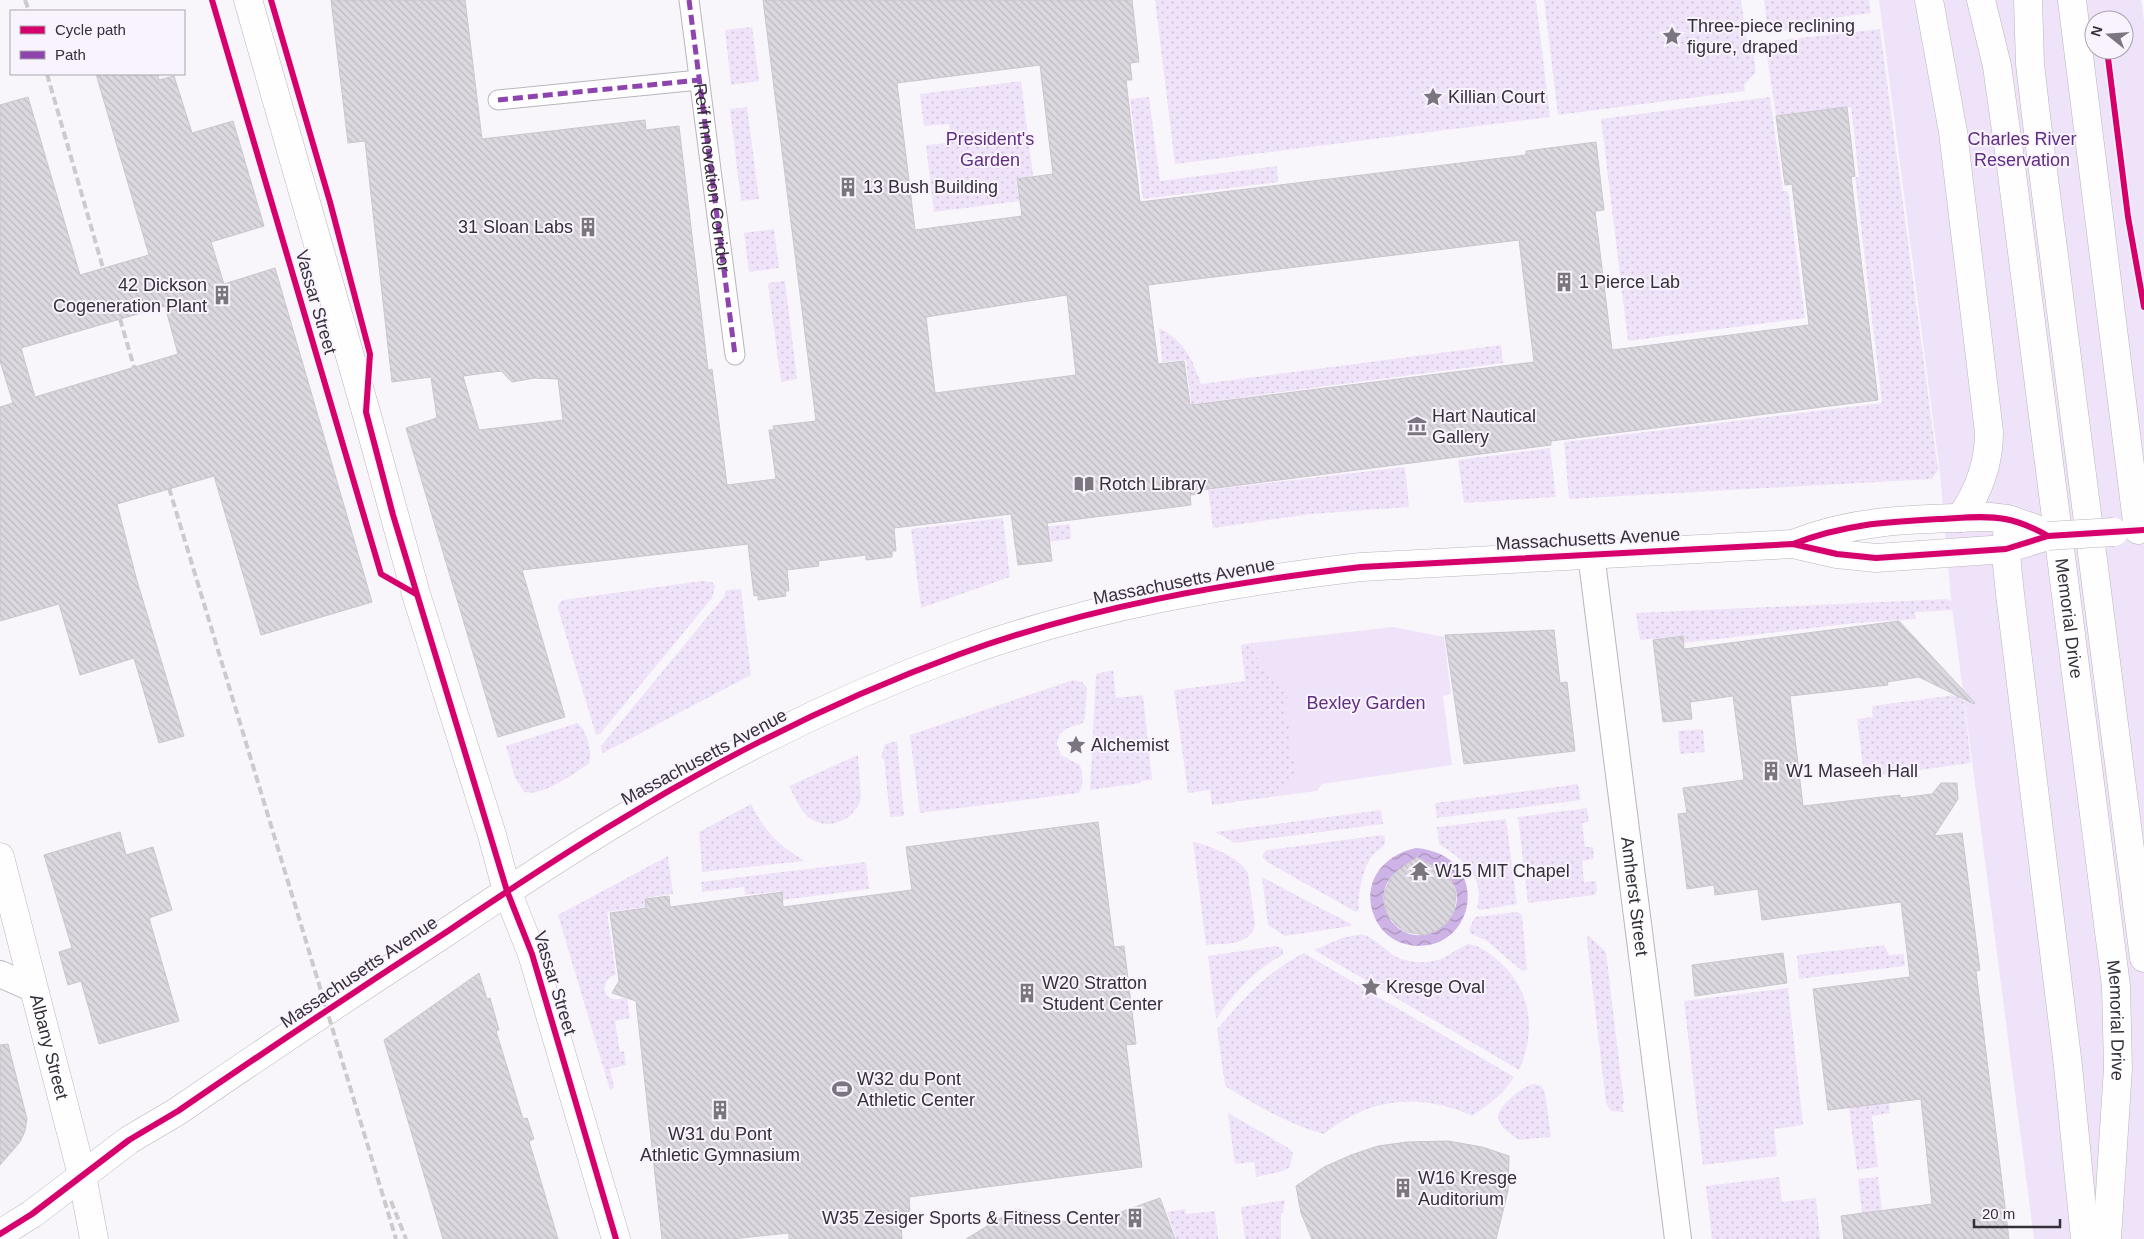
<svg xmlns="http://www.w3.org/2000/svg" width="2144" height="1239" viewBox="0 0 2144 1239" font-family="Arial,sans-serif">
  <defs>
    <pattern id="grass-dots" width="8" height="8" patternUnits="userSpaceOnUse" patternTransform="scale(1.25)"><rect width="8" height="8" fill="#efe3f9"/><path d="M2 2h.1M6 6h.1" fill="none" stroke="#cec3d6" stroke-width="1.8" stroke-linecap="round"/></pattern>
    <pattern id="water-waves" width="16" height="10" patternUnits="userSpaceOnUse" patternTransform="scale(1.25)"><rect width="16" height="10" fill="#ceb3e6"/><path d="M0 5q4-4 8 0t8 0" fill="none" stroke="#a892bb"/></pattern>
    <pattern id="building-back-hatch" width="6" height="6" patternUnits="userSpaceOnUse" patternTransform="scale(1.25)"><rect width="6" height="6" fill="#dcd8e0"/><path d="M-1 5l2 2M0 0l6 6M5-1l2 2" fill="none" stroke="#bdbac1"/></pattern>
  </defs>
  <rect width="100%" height="100%" fill="#f9f6fb"/>
  <g fill="url(#grass-dots)">
    <polygon points="1155,0 1536,0 1550,117 1175,164"/>
    <polygon points="1544,0 1741,0 1747,42 1752,42 1756,72 1744,85 1745,91 1558,115"/>
    <polygon points="1764,0 1869,0 1871,13 1827,19 1828,26 1768,33"/>
    <polygon points="752,27 759,81 731,85 725,30"/>
    <polygon points="1880,29 1938,470 1932,479 1569,499 1564,442 1882,403 1855,176 1859,178 1851,107 1776,116 1765,42"/>
    <polygon points="1021,81 1033,176 1016,179 1018,196 1035,194 1036,199 934,212 926,145 950,143 949,124 924,126 920,94"/>
    <polygon points="1149,97 1160,181 1277,166 1278,182 1143,199 1130,99"/>
    <polygon points="1770,97 1783,191 1788,191 1805,318 1628,341 1601,119"/>
    <polygon points="747,107 759,199 741,201 730,109"/>
    <polygon points="774,229 779,268 749,272 744,233"/>
    <polygon points="785,281 797,379 781,382 768,283"/>
    <path d="M 1159,328 C 1184,340 1193,360 1201,384 L 1501,345 L 1503,363 L 1191,404 L 1186,360 L 1162,362 Z"/>
    <polygon points="1550,448 1556,497 1464,503 1458,460"/>
    <polygon points="1405,467 1409,507 1311,514 1213,528 1208,490"/>
    <polygon points="1003,518 1010,577 921,608 911,529"/>
    <polygon points="1070,524 1071,539 1014,546 1013,530"/>
    <polygon points="702,581 712,582 715,586 712,598 600,734 596,735 558,609 559,603 563,600"/>
    <polygon points="741,589 751,675 603,753 601,749 601,746 723,598 726,590"/>
    <polygon points="1948,599 1954,603 1955,610 1915,612 1916,619 1855,623 1683,643 1682,636 1640,640 1636,613"/>
    <path d="M 1253,643 C 1256,660 1267,674 1279,686 L 1294,681 L 1297,776 L 1271,797 L 1212,805 L 1210,790 L 1188,793 L 1174,690 L 1245,681 L 1241,645 Z"/>
    <polygon points="1113,670 1116,698 1143,695 1152,780 1141,781 1141,783 1090,790 1096,674"/>
    <path d="M 1073,680 L 1082,682 L 1087,688 L 1085,718 L 1082,724 C 1070,726 1058,730 1057,744 L 1061,755 L 1080,765 C 1083,775 1084,783 1079,793 L 920,813 L 910,735 Z"/>
    <polygon points="1963,694 1971,763 1882,775 1881,764 1863,766 1857,719 1873,717 1872,706"/>
    <path d="M 577,723 C 587,728 593,754 589,764 C 572,774 543,797 524,792 L 515,778 L 506,746 Z"/>
    <polygon points="1703,729 1705,752 1680,754 1678,731"/>
    <polygon points="897,741 904,816 890,817 884,759 881,758 885,744"/>
    <path d="M 858,755 L 861,798 C 855,823 822,833 805,814 C 798,806 794,795 789,786 Z"/>
    <polygon points="1578,784 1581,800 1437,818 1435,803"/>
    <path d="M 751,804 C 765,832 779,846 805,861 L 702,872 L 699,832 Z"/>
    <polygon points="1587,808 1589,822 1582,823 1585,847 1593,847 1594,859 1582,861 1584,882 1596,881 1597,890 1595,895 1528,903 1518,817"/>
    <polygon points="1381,810 1383,824 1235,843 1215,832"/>
    <path d="M 1506,819 L 1517,904 L 1480,910 L 1477,907 C 1486,877 1461,858 1439,844 L 1437,827 Z"/>
    <path d="M 1382,835 L 1385,837 L 1385,844 C 1381,849 1377,851 1373,855 C 1363,866 1357,897 1359,911 L 1356,912 L 1267,862 L 1262,857 L 1265,851 L 1268,850 Z"/>
    <path d="M 1193,842 C 1209,845 1241,858 1248,873 L 1255,924 C 1251,947 1224,943 1206,945 Z"/>
    <path d="M 668,856 L 673,894 L 644,898 L 645,907 L 607,912 L 616,975 C 602,978 600,997 614,999 C 617,1000 623,998 627,998 L 630,1018 L 615,1021 L 620,1052 L 624,1051 L 626,1065 L 610,1069 L 614,1088 L 610,1090 L 558,915 Z"/>
    <polygon points="866,862 869,889 782,900 781,891 745,895 744,887 702,892 701,882"/>
    <polygon points="1262,877 1351,924 1351,926 1285,936 1268,925"/>
    <polygon points="1517,912 1522,915 1527,970 1522,971 1487,941 1470,933 1469,929 1475,917"/>
    <path d="M 1362,934 C 1375,938 1384,949 1395,956 C 1407,963 1427,964 1441,959 C 1450,955 1458,948 1468,944 C 1481,946 1491,954 1501,963 C 1532,992 1536,1033 1519,1070 L 1314,950 L 1342,938 Z"/>
    <polygon points="1588,935 1606,952 1624,1102 1622,1106 1624,1112 1611,1111 1606,1103 1587,941"/>
    <polygon points="1884,945 1889,955 1904,954 1905,966 1799,979 1797,955"/>
    <path d="M 1276,946 L 1283,949 L 1283,955 C 1255,969 1234,993 1216,1019 L 1208,956 Z"/>
    <path d="M 1304,953 L 1514,1077 C 1504,1094 1488,1105 1472,1116 C 1419,1092 1369,1098 1324,1134 C 1288,1124 1257,1106 1225,1086 L 1217,1029 C 1246,997 1265,973 1304,953 Z"/>
    <polygon points="1788,988 1803,1125 1774,1129 1777,1156 1703,1165 1684,1001"/>
    <path d="M 1535,1084 L 1541,1086 L 1545,1092 L 1551,1137 L 1519,1140 C 1513,1136 1498,1126 1498,1117 C 1498,1105 1524,1085 1535,1084 Z"/>
    <polygon points="1889,1103 1890,1113 1872,1116 1878,1167 1857,1170 1849,1108"/>
    <polygon points="1228,1113 1287,1147 1293,1153 1290,1167 1283,1171 1256,1177 1254,1162 1235,1164"/>
    <polygon points="1779,1177 1782,1202 1816,1198 1820,1239 1712,1239 1706,1186"/>
    <polygon points="1878,1177 1882,1211 1862,1213 1858,1179"/>
    <polygon points="1285,1200 1283,1212 1281,1213 1281,1239 1245,1239 1241,1207"/>
    <polygon points="1185,1209 1186,1214 1215,1211 1218,1239 1176,1239 1167,1212"/>
  </g>
  <g fill="#efe3f9" fill-rule="evenodd">
    <path d="M 1879,0 L 2141,0 L 2144,20 L 2144,1239 L 2034,1239 L 1951,599 L 1940,474 ZM 2094,20 L 2124,20 L 2124,50 L 2094,50 Z"/>
    <path d="M 1393,627 L 1444,637 L 1451,694 L 1443,696 L 1452,765 L 1322,784 L 1317,791 L 1271,797 L 1297,776 L 1295,757 L 1290,755 L 1289,743 L 1292,740 L 1290,721 L 1285,717 L 1284,707 L 1288,703 L 1286,684 L 1279,686 C 1267,674 1256,660 1253,643 Z"/>
  </g>
  <path fill="url(#water-waves)" fill-rule="evenodd" d="M 1416,848 C 1497,855 1475,961 1405,944 C 1392,941 1380,930 1375,918 C 1360,883 1383,855 1416,848 ZM 1421,862 C 1449,868 1468,892 1450,919 C 1445,926 1437,931 1428,934 C 1385,946 1358,872 1421,862 Z"/>
  <g fill="url(#building-back-hatch)" stroke="#cac6cd" fill-rule="evenodd">
    <path d="M 331,0 L 465,0 L 482,139 L 645,120 L 646,130 L 679,126 L 708,370 L 712,369 L 727,485 L 776,479 L 769,430 L 774,430 L 773,426 L 816,421 L 763,0 L 1132,0 L 1139,62 L 1130,63 L 1132,80 L 1126,80 L 1140,202 L 1526,155 L 1526,151 L 1596,142 L 1604,210 L 1595,211 L 1612,350 L 1809,325 L 1792,184 L 1785,185 L 1776,116 L 1847,107 L 1855,176 L 1851,177 L 1878,400 L 1551,441 L 1551,445 L 1201,490 L 1201,494 L 1190,495 L 1191,505 L 1047,523 L 1052,561 L 1018,565 L 1011,514 L 894,528 L 896,551 L 892,551 L 892,557 L 866,560 L 866,555 L 818,561 L 819,566 L 787,570 L 789,591 L 785,591 L 786,596 L 758,600 L 758,595 L 754,596 L 748,544 L 522,570 L 565,717 L 498,737 L 406,428 L 437,418 L 431,377 L 392,382 L 365,141 L 348,143 ZM 1040,65 L 1053,174 L 1017,179 L 1022,216 L 915,230 L 897,83 ZM 1519,240 L 1534,362 L 1190,405 L 1184,361 L 1158,364 L 1148,285 ZM 1067,295 L 1076,375 L 935,393 L 926,317 ZM 501,371 L 512,382 L 534,378 L 558,379 L 563,420 L 479,430 L 463,376 Z"/>
    <path d="M 96,74 L 158,74 L 159,80 L 174,76 L 192,133 L 233,121 L 264,226 L 211,242 L 224,284 L 275,268 L 372,602 L 261,635 L 214,476 L 117,504 L 137,581 L 184,736 L 159,743 L 134,658 L 80,675 L 59,604 L 0,621 L 0,407 L 13,403 L 0,361 L 0,105 L 28,97 L 80,275 L 149,255 ZM 165,306 L 178,354 L 35,397 L 21,348 Z"/>
    <polygon points="1899,621 1975,703 1974,704 1919,677 1887,682 1888,685 1790,696 1803,806 1900,795 1900,798 1932,794 1941,783 1957,783 1958,799 1934,836 1962,833 1980,970 1976,971 2009,1239 1844,1239 1841,1216 1932,1204 1921,1099 1828,1110 1813,989 1910,977 1901,902 1762,920 1758,889 1715,895 1714,885 1687,889 1678,814 1687,813 1683,788 1744,780 1733,696 1690,702 1692,719 1663,722 1653,640 1683,636 1684,649"/>
    <polygon points="1554,630 1560,683 1567,682 1575,751 1464,764 1445,635"/>
    <polygon points="1098,822 1114,947 1124,946 1136,1044 1126,1045 1142,1167 909,1197 910,1211 900,1213 902,1239 789,1239 789,1233 731,1239 662,1239 636,1001 612,993 619,981 610,913 646,908 645,899 669,896 670,907 782,892 783,907 912,890 906,847"/>
    <polygon points="120,832 126,855 153,847 172,910 149,918 179,1021 99,1044 81,981 68,985 59,952 72,948 44,855"/>
    <polygon points="1417,857 1444,872 1452,882 1456,894 1454,912 1447,923 1436,931 1425,935 1406,932 1396,925 1388,915 1384,903 1385,891 1390,879 1398,870"/>
    <polygon points="1783,953 1787,983 1695,996 1692,965"/>
    <polygon points="479,973 487,999 490,998 499,1030 496,1031 523,1119 527,1118 534,1139 529,1141 558,1239 443,1239 384,1040"/>
    <polygon points="8,1044 27,1119 25,1131 20,1142 0,1165 0,1045"/>
    <polygon points="1448,1141 1482,1147 1509,1156 1508,1191 1496,1239 1312,1239 1301,1213 1296,1186 1324,1167 1351,1155 1378,1146 1407,1142"/>
    <polygon points="1160,1198 1175,1239 966,1239 1015,1209 1082,1226"/>
  </g>
  <g fill="none" stroke-linecap="round" stroke-linejoin="round">
    <defs>
      <g id="pedestrian">
        <polyline points="689,0 735,355"/>
        <polyline points="498,100 699,80"/>
      </g>
      <g id="minor">
        <path id="s1" d="M 1591,554 L 1678,1239"/>
        <polyline points="0,974 34,989"/>
      </g>
      <g id="secondary">
        <polyline points="248,0 366,412 416,594 492,835 507,891 532,954 616,1239"/>
        <path id="s2" d="M 0,857 L 82,1175 L 94,1239"/>
      </g>
      <g id="primary">
        <path d="M 1793,544 C 1858,518 1921,519 1990,517 L 2007,519 L 2034,528"/>
        <path d="M 0,1234 L 32,1214 L 129,1140 L 178,1111 C 267,1050 357,990 448,931 C 503,894 558,857 615,823 C 724,756 840,698 960,654 C 1088,607 1225,583 1361,567 L 1793,544 L 1837,554 L 1876,558 L 2006,549 L 2048,536"/>
      </g>
      <g id="trunk">
        <path d="M 1929,0 L 1953,132 L 1989,432 C 1989,464 1978,493 1960,518"/>
        <path id="s3" d="M 1981,0 L 1997,66 L 2011,166 L 2116,986 L 2118,1068 L 2107,1239"/>
        <polyline points="2028,0 2030,64 2036,116 2144,958"/>
        <polyline points="2072,0 2138,530"/>
        <path d="M 2011,520 C 2002,544 2008,570 2010,594 L 2068,1066 L 2085,1239"/>
      </g>
    </defs>
    <use href="#pedestrian" stroke="#b9b5bc" stroke-width="21"/>
    <use href="#minor" stroke="#b9b5bc" stroke-width="28"/>
    <use href="#secondary" stroke="#b9b5bc" stroke-width="29"/>
    <use href="#primary" stroke="#b9b5bc" stroke-width="29"/>
    <use href="#trunk" stroke="#b9b5bc" stroke-width="29"/>
    <use href="#pedestrian" stroke="#fefefe" stroke-width="19"/>
    <use href="#minor" stroke="#fefefe" stroke-width="26"/>
    <use href="#secondary" stroke="#fefefe" stroke-width="28"/>
    <use href="#primary" stroke="#fefefe" stroke-width="28"/>
    <use href="#trunk" stroke="#fefefe" stroke-width="28"/>
    <g stroke="#cbcacc" stroke-width="4" stroke-dasharray="8 4" stroke-linecap="butt">
      <polyline points="25,0 29,11"/>
      <polyline points="47,74 103,268"/>
      <polyline points="120,319 134,367"/>
      <polyline points="169,488 396,1239"/>
      <polyline points="391,1201 406,1239"/>
    </g>
    <defs>
      <polyline id="primary-bridge" points="2048,536 2114,532"/>
    </defs>
    <use href="#primary-bridge" stroke="#b9b5bc" stroke-width="29" stroke-linecap="butt"/>
    <use href="#primary-bridge" stroke="#fefefe" stroke-width="28"/>
    <g stroke="#8e44ad" stroke-width="5" stroke-dasharray="10 5" stroke-linecap="butt">
      <path id="s4" d="M 689,0 L 735,355"/>
      <polyline points="498,100 699,80"/>
    </g>
    <defs>
      <g id="cycleway">
        <polyline points="212,0 381,574 416,594"/>
        <polyline points="271,0 330,202 370,354 366,412 393,515 507,891 532,954 616,1239"/>
        <polyline points="2107,50 2128,217 2144,307"/>
        <path d="M 1793,544 C 1845,524 1885,522 1940,519 C 1961,518 1985,515 2005,519 C 2021,522 2034,528 2048,536"/>
        <path d="M 0,1234 L 32,1214 L 129,1140 L 178,1111 C 267,1050 357,990 448,931 C 503,894 558,857 615,823 C 724,756 840,698 960,654 C 1088,607 1225,583 1361,567 L 1793,544 L 1837,554 L 1876,558 L 2006,549 L 2048,536 L 2144,530"/>
      </g>
    </defs>
    <use href="#cycleway" stroke="#f9f3fe" stroke-width="9"/>
    <use href="#cycleway" stroke="#d6006c" stroke-width="6"/>
  </g>
  <defs>
    <symbol id="sight-bare" viewBox="-9 -9 18 18"><path d="M0-6L1.8-2.2L6-1.7L2.9 1.2L3.7 5.4L0 3.3L-3.7 5.4L-2.9 1.2L-6-1.7L-1.8-2.2Z" fill="#7a757e" stroke="#f9f3fe" stroke-width="2.5" paint-order="stroke"/></symbol>
    <symbol id="building-bare" viewBox="-9 -9 18 18"><path d="M-4-6H4V6H1V3H-1V6H-4ZM-2.5-4.3h1.7v1.8h-1.7ZM.8-4.3h1.7v1.8H.8ZM-2.5-1h1.7V.8h-1.7ZM.8-1h1.7V.8H.8Z" fill="#7a757e" stroke="#f9f3fe" stroke-width="2.5" paint-order="stroke"/></symbol>
    <symbol id="museum-bare" viewBox="-9 -9 18 18"><path d="M0-6L6-3V-2H-6V-3ZM-5-1h2V3h-2ZM-1-1h2V3h-2ZM3-1h2V3H3ZM-6 4H6V6H-6Z" fill="#7a757e" stroke="#f9f3fe" stroke-width="2.5" paint-order="stroke"/></symbol>
    <symbol id="library-bare" viewBox="-9 -9 18 18"><path d="M-6-4Q-3-5.5-.7-3.5V5Q-3 3-6 4ZM6-4Q3-5.5 .7-3.5V5Q3 3 6 4Z" fill="#7a757e" stroke="#f9f3fe" stroke-width="2.5" paint-order="stroke"/></symbol>
    <symbol id="temple-bare" viewBox="-9 -9 18 18"><path d="M0-6L5-2H3V0L6.5 2.5H4V6H1.5V3h-3V6H-4V2.5H-6.5L-3 0V-2H-5Z" fill="#7a757e" stroke="#f9f3fe" stroke-width="2.5" paint-order="stroke"/></symbol>
    <symbol id="stadium-bare" viewBox="-9 -9 18 18"><path d="M0-5a6.5 5 0 1 0 0 10a6.5 5 0 1 0 0-10ZM-3.5-1.8h7v3.6h-7Z" fill="#7a757e" stroke="#f9f3fe" stroke-width="2.5" paint-order="stroke"/></symbol>
  </defs>
  <g fill-rule="evenodd">
    <use href="#sight-bare" x="1658" y="22" width="28" height="28"/>
    <use href="#sight-bare" x="1419" y="83" width="28" height="28"/>
    <use href="#building-bare" x="834" y="173" width="28" height="28"/>
    <use href="#building-bare" x="574" y="213" width="28" height="28"/>
    <use href="#building-bare" x="1550" y="268" width="28" height="28"/>
    <use href="#building-bare" x="208" y="281" width="28" height="28"/>
    <use href="#museum-bare" x="1403" y="412" width="28" height="28"/>
    <use href="#library-bare" x="1070" y="470" width="28" height="28"/>
    <use href="#sight-bare" x="1062" y="731" width="28" height="28"/>
    <use href="#building-bare" x="1757" y="757" width="28" height="28"/>
    <use href="#temple-bare" x="1406" y="857" width="28" height="28"/>
    <use href="#sight-bare" x="1357" y="973" width="28" height="28"/>
    <use href="#building-bare" x="1013" y="979" width="28" height="28"/>
    <use href="#stadium-bare" x="828" y="1075" width="28" height="28"/>
    <use href="#building-bare" x="706" y="1096" width="28" height="28"/>
    <use href="#building-bare" x="1389" y="1174" width="28" height="28"/>
    <use href="#building-bare" x="1121" y="1204" width="28" height="28"/>
  </g>
  <g text-anchor="middle" stroke-width="4" stroke-linejoin="round" paint-order="stroke">
    <g font-size="18" fill="#352f3a" stroke="#f9f3fe" text-anchor="start">
      <text x="1687" y="32">Three-piece reclining<tspan x="1687" dy="21">figure, draped</tspan></text>
      <text x="1448" y="103">Killian Court</text>
      <text x="863" y="193">13 Bush Building</text>
      <text x="573" y="233" text-anchor="end">31 Sloan Labs</text>
      <text x="1579" y="288">1 Pierce Lab</text>
      <text x="207" y="291" text-anchor="end">42 Dickson<tspan x="207" dy="21">Cogeneration Plant</tspan></text>
      <text x="1432" y="422">Hart Nautical<tspan x="1432" dy="21">Gallery</tspan></text>
      <text x="1099" y="490">Rotch Library</text>
      <text x="1091" y="751">Alchemist</text>
      <text x="1786" y="777">W1 Maseeh Hall</text>
      <text x="1435" y="877">W15 MIT Chapel</text>
      <text x="1042" y="989">W20 Stratton<tspan x="1042" dy="21">Student Center</tspan></text>
      <text x="1386" y="993">Kresge Oval</text>
      <text x="857" y="1085">W32 du Pont<tspan x="857" dy="21">Athletic Center</tspan></text>
      <text x="720" y="1140" text-anchor="middle">W31 du Pont<tspan x="720" dy="21">Athletic Gymnasium</tspan></text>
      <text x="1418" y="1184">W16 Kresge<tspan x="1418" dy="21">Auditorium</tspan></text>
      <text x="1120" y="1224" text-anchor="end">W35 Zesiger Sports &amp; Fitness Center</text>
    </g>
    <g font-size="18" fill="#602e82" stroke="#f9f3fe">
      <text x="990" y="145">President's<tspan x="990" dy="21">Garden</tspan></text>
      <text x="2022" y="145">Charles River<tspan x="2022" dy="21">Reservation</tspan></text>
      <text x="1366" y="709">Bexley Garden</text>
    </g>
    <g font-size="18" fill="#352f3a" stroke="#f9f3fe">
      <text dy="6" stroke="none"><textPath href="#s4" startOffset="179">Reif Innovation Corridor</textPath></text>
      <text transform="translate(316 302) rotate(74)" y="6">Vassar Street</text>
      <text transform="translate(1588 539) rotate(-3)" y="6">Massachusetts Avenue</text>
      <text transform="translate(1184 581) rotate(-11)" y="6">Massachusetts Avenue</text>
      <text dy="6" stroke="none"><textPath href="#s3" startOffset="625">Memorial Drive</textPath></text>
      <text transform="translate(704 757) rotate(-28)" y="6">Massachusetts Avenue</text>
      <text dy="6" stroke="none"><textPath href="#s1" startOffset="345">Amherst Street</textPath></text>
      <text transform="translate(359 972) rotate(-34)" y="6">Massachusetts Avenue</text>
      <text transform="translate(555 983) rotate(73)" y="6">Vassar Street</text>
      <text dy="6" stroke="none"><textPath href="#s3" startOffset="1030">Memorial Drive</textPath></text>
      <text dy="6" stroke="none"><textPath href="#s2" startOffset="196">Albany Street</textPath></text>
    </g>
  </g>
  <rect x="10" y="10" width="175" height="65" fill="#f9f3fe" stroke="#aba5b0"/>
  <rect x="20" y="26" width="25" height="8" fill="#d6006c" stroke="#aba5b0"/>
  <text x="55" y="35" font-size="15" fill="#352f3a">Cycle path</text>
  <rect x="20" y="51" width="25" height="8" fill="#8e44ad" stroke="#aba5b0"/>
  <text x="55" y="60" font-size="15" fill="#352f3a">Path</text>
  <g transform="translate(2109 35) rotate(287)"><circle r="24" fill="#f9f3fe" stroke="#aba5b0"/>
  <path d="M0-4L9 19L0 12L-9 19Z" fill="#7a757e"/>
  <text y="-8" font-size="14" font-weight="bold" text-anchor="middle" fill="#352f3a">N</text>
  </g>
  <path d="M1974 1219v8h86v-8" fill="none" stroke="#352f3a" stroke-width="2.5"/>
  <text x="1982" y="1219" font-size="15" fill="#352f3a" stroke="#f9f3fe" stroke-width="4" paint-order="stroke">20 m</text>
</svg>
